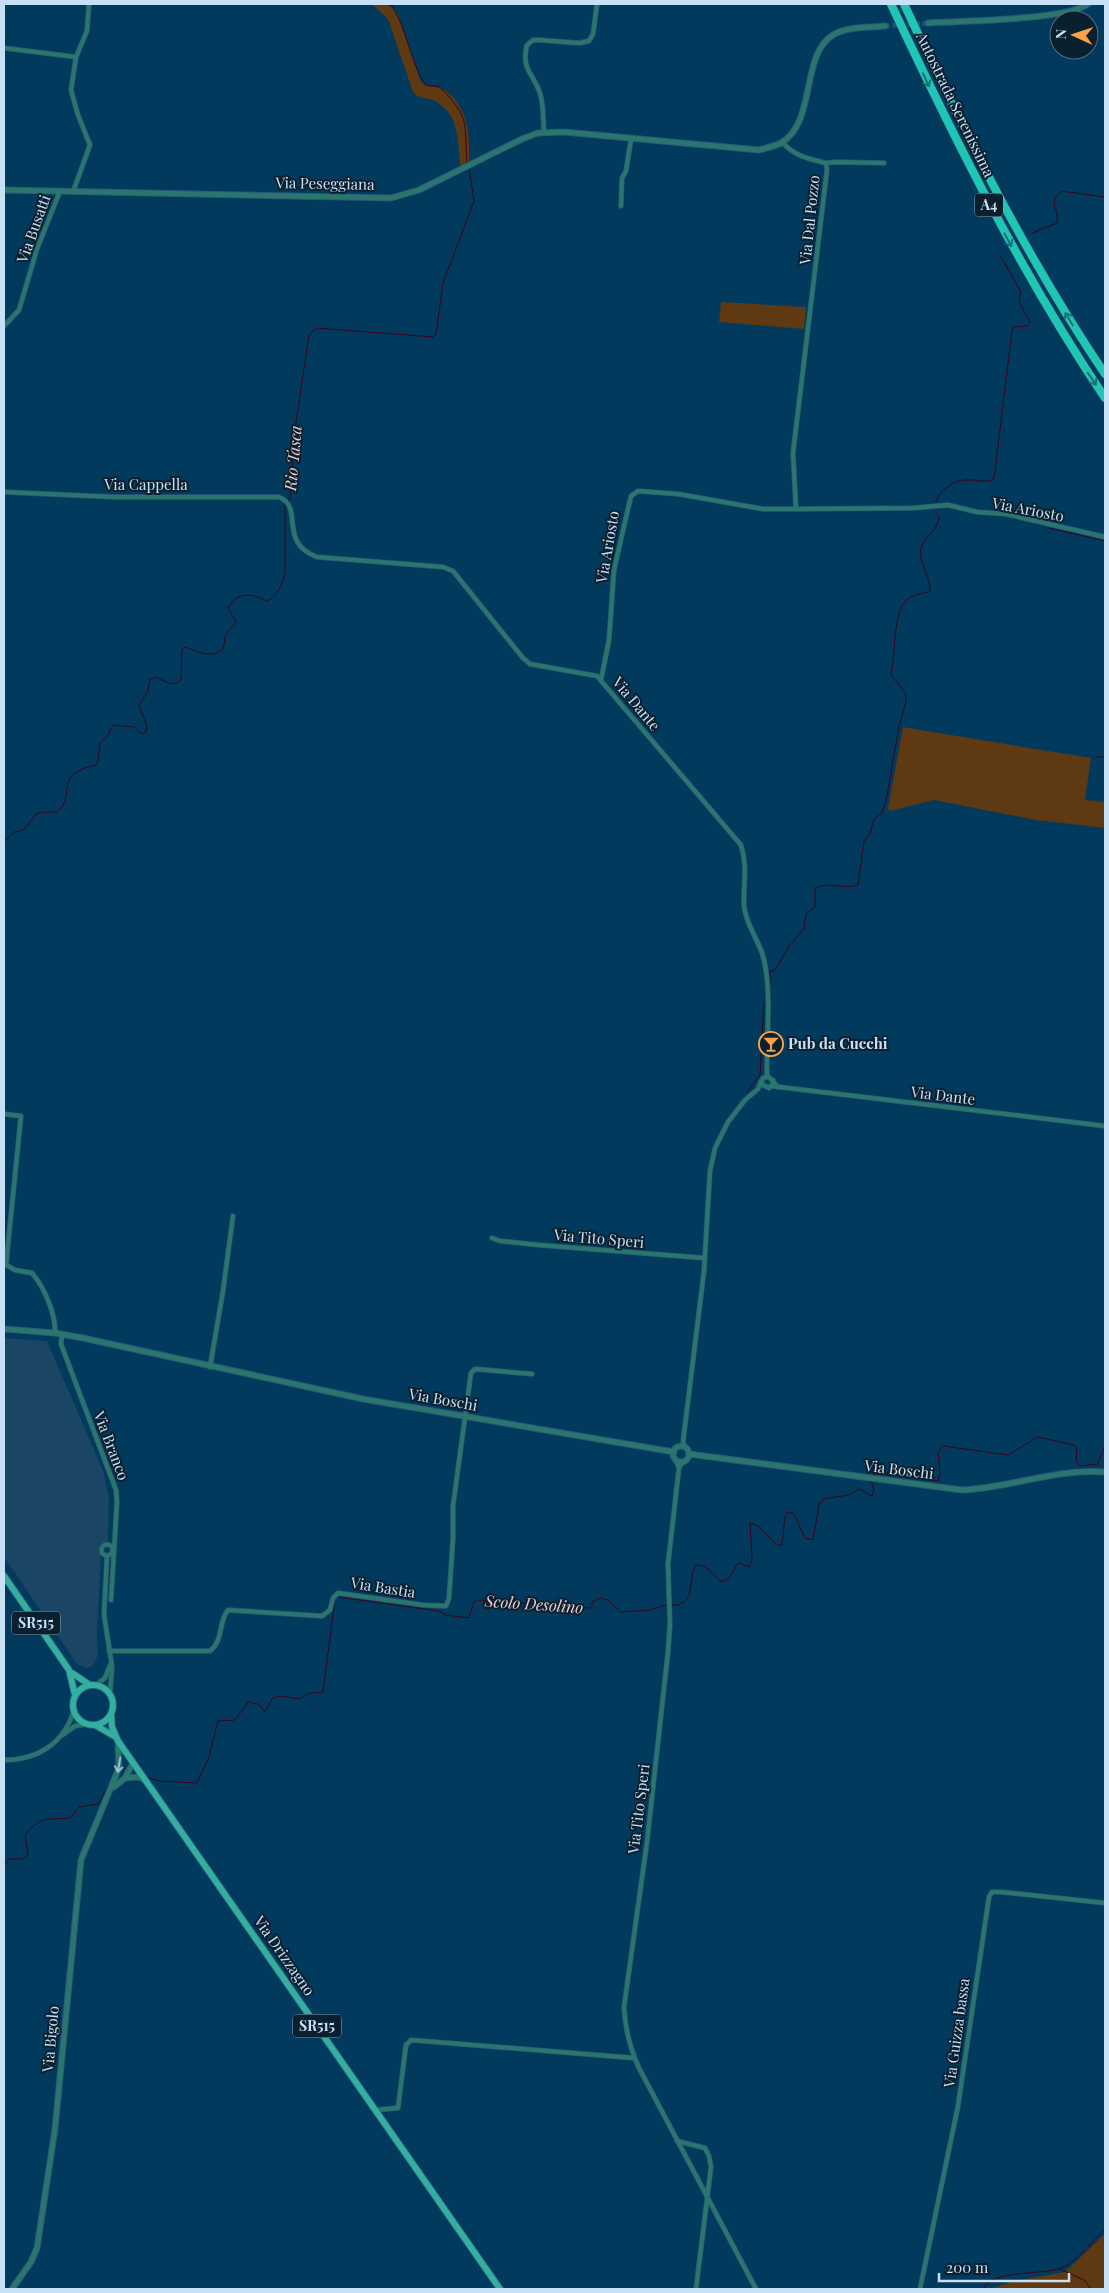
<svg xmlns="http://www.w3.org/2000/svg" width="1109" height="2293" viewBox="0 0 1109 2293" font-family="'Playfair Display',serif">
  <rect width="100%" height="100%" fill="#013a5c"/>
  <polygon fill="#1a4564" points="4,1338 47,1341 104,1473 109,1499 108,1540 101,1553 97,1636 98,1655 93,1666 86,1668 77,1664 4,1557"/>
  <g fill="#5e3912">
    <path d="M 372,4 C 385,4 390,3 398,15 L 421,82 C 429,88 438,85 446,91 C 470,110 470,139 469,166 L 461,170 C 457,146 462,118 437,102 C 428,96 420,101 413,92 L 388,19 Z"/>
    <polygon points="721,302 806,307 804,329 719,322"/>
    <polygon points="903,727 1091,758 1085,800 1105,802 1105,828 1036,820 934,800 889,811 888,808"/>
    <polygon points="1105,2234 1105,2289 990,2289 1014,2281 1065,2272"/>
  </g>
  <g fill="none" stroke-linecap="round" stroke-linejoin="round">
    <g stroke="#3d021a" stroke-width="1">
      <path d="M 391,4 C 407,29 410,60 425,85 L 440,87 C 471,119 464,122 467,164"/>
      <path d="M 1032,233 L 1057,223 C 1060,208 1047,204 1061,191 L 1105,197"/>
      <polyline points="288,501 290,498 296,422 309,335 317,328 433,337 436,334 443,283 474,201 469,168"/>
      <path d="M 936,502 C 939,490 954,480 966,480 C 976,479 986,484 994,479 L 1012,331 L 1014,327 L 1028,326 L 1030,322 L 1019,302 L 1021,292 L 1001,257"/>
      <polyline points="936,508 937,509"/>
      <polyline points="1049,528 1105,541"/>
      <polyline points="1096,757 1105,757"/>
      <path d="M 4,842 L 14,832 L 24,830 C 39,812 30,812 57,812 C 77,796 52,774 96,765 L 98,760 L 100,743 L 107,737 L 113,725 L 134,727 L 142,734 L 146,732 L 147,726 L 139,705 L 148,691 L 150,679 L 156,677 C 165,681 173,688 181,680 L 182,649 L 186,647 C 196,652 219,661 224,645 C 225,640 224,637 227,633 C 229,628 234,627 236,621 L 228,609 C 236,591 253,593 267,601 C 278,596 283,583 285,573 L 285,504"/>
      <path d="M 770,1002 L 770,971 L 774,971 L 790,945 L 804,929 L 806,914 L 815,907 L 815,888 C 829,881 844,890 858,885 L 864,841 L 870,833 L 874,819 L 882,813 L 886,801 L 899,726 L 906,702 L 905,692 L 891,675 C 896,655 892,610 908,599 C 914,594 923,594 930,591 C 931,577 918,562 921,548 C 925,535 937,533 939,517 L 937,514"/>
      <polyline points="747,1092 760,1075 764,1002"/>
      <polyline points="871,1476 878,1473 938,1481 940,1474 938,1452 943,1446 1008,1455 1038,1437 1074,1445 1077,1449 1076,1461 1080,1466 1098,1464 1105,1445"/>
      <polyline points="337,1597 439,1611 446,1615 469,1618 474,1602 478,1600 592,1608 592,1602 600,1598 608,1600 621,1612 649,1610 667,1605"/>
      <path d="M 671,1605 C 697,1607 687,1580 696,1565 L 704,1566 L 722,1582 L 729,1578 L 738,1563 L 749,1567 L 752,1560 L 750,1523 C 766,1526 767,1542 781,1546 C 785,1535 782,1522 787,1512 L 794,1514 L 805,1538 L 813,1540 L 819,1505 L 823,1499 L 849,1495 L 859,1489 L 872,1496 L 874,1491 L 871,1480"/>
      <polyline points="147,1777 159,1781 197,1783 209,1757 218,1721 235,1720 248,1702 258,1704 265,1712 272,1699 280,1696 300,1699 310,1693 323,1692 335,1599"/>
      <path d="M 4,1866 L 9,1859 L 22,1859 L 28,1854 L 25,1835 C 42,1815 47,1820 70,1818 L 79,1807 L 98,1804 L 108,1786"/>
      <polyline points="1060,2269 1084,2280 1091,2289"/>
      <path d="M 983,2289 C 993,2268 1048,2276 1064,2267 C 1079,2259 1093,2241 1105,2229"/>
      <polyline points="1103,2289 1105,2288"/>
    </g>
    <polyline stroke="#1f5373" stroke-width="5" stroke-dasharray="5 2.5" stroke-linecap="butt" points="885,26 928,23"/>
    <defs>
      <g id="minor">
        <polyline points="4,48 76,57"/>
        <path d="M 544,133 C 543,120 544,106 540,93 C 533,73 521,70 527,45 L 533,40 L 539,40 L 579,43 L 589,41 L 593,34 L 597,4"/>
        <polyline points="826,163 837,162 884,163"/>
        <polyline points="73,192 90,145 78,115 71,90 76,57 87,31 89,4"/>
        <polyline points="621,206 622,178 626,171 631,139"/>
        <polyline points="4,326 19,310 37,249 60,191"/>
        <path d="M 4,492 L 114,497 L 279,497 C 305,508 277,542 317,557 L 443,567 L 453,571 L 523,658 L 530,664 L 597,676 L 741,845 C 748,866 743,885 744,906 C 746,926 760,941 764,960 C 772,993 766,1041 767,1076"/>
        <polyline points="796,509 914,508 948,505 977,512 1006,514 1105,537"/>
        <path d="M 601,680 L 609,640 L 614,570 L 631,496 L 638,491 L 678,494 L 763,509 L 796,509 L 793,453 L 827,170 L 826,163 C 809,159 794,156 782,142"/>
        <polyline points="773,1080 773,1084 769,1088 761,1084 763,1078 768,1076 778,1087"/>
        <polyline points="771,1086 1105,1126"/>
        <path d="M 4,1114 L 21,1116 L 6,1265 L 15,1270 L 32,1273 C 44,1287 56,1314 55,1333"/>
        <polyline points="492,1238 500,1241 539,1245 704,1258"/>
        <polyline points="62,1334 61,1344 116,1490 117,1502 111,1600"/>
        <polyline points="210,1367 223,1291 233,1216"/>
        <polyline points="685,1447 683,1442 704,1271 710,1171 715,1148 728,1122 745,1100 758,1089 761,1081"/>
        <polyline points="676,1460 679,1468"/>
        <path d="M 683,1461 L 679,1468 L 668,1564 L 670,1625 L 668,1652 L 647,1842 L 624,2007 C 625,2029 630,2048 639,2068 L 756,2289"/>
        <circle cx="107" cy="1550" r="5.5"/>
        <polyline points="107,1556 104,1615 112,1666 110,1694"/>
        <path d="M 109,1651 L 210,1651 C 224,1640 218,1622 228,1610 L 322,1616 L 330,1610 L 333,1598 L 338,1593 L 423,1605 L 446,1606 L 449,1598 L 453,1538 L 453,1506 L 471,1373 L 475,1369 L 532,1374"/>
        <polyline points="96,1685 105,1678 110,1665"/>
        <polyline points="61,1736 75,1726 87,1724"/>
        <path d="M 4,1760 C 37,1760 64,1744 74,1710"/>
        <polyline points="375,2110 398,2108 406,2045 411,2040 634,2058"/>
        <polyline points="677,2141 705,2148 709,2156 711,2167 696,2289"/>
        <polyline points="920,2289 958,2106 989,1897 992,1892 1001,1892 1105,1903"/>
      </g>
      <g id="tertiary">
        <path d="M 928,23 C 960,21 1066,20 1088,4"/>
        <path d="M 4,190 L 391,198 L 419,190 L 522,139 L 538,133 L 564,132 L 759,150 C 766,148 775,146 781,143 C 817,122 800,55 833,35 C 848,26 868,28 885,26"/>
        <polyline points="4,1329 55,1333 83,1338 363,1399 674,1452"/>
        <circle cx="681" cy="1454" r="8"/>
        <path d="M 689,1454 L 962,1490 C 1010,1488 1057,1468 1105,1472"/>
        <polyline points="125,1778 138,1777 144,1779"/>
        <polyline points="114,1787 125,1778 133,1763"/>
        <polyline points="12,2289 31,2262 37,2248 55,2129 81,1860 119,1768 118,1743"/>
      </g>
      <g id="primary">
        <polyline points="4,1576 69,1670 75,1695"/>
        <polyline points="72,1673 90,1685"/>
        <circle cx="93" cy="1705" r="20"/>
        <polyline points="111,1714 112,1727 118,1741 500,2289"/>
        <polyline points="95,1725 114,1736"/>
      </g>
      <g id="motorway">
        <path d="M 891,4 C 955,140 1021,273 1105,398"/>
        <path d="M 904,4 C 964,132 1026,257 1105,374"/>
      </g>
    </defs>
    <use href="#minor" stroke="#255878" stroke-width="5.5"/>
    <use href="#tertiary" stroke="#255878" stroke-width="7"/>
    <use href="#primary" stroke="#255878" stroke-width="8"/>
    <use href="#motorway" stroke="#255878" stroke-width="9"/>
    <use href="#minor" stroke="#2a766d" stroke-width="4"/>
    <use href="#tertiary" stroke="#2a766d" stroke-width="5"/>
    <use href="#primary" stroke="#33ae9f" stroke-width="6"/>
    <use href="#motorway" stroke="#21c5b4" stroke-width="8"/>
  </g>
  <defs><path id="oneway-shaft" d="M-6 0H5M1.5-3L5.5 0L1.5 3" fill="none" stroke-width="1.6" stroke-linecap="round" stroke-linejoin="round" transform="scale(1.25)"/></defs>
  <g stroke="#167272">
    <use href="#oneway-shaft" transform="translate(926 80) rotate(65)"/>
    <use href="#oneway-shaft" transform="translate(1008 240) rotate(62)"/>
    <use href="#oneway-shaft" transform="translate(1069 319) rotate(-121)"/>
    <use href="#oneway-shaft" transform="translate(1092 379) rotate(56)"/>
  </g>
  <use stroke="#98c0cc" href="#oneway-shaft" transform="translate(119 1765) rotate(100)"/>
  <defs>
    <symbol id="bar-ring" viewBox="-11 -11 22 22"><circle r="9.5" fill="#0b202f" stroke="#f7a149" stroke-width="1.5"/><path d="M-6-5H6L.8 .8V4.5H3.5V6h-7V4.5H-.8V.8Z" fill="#f7a149"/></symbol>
  </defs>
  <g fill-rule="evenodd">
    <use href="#bar-ring" x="757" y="1030" width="28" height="28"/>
  </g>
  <g text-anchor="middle" stroke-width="4" stroke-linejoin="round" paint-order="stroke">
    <g fill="#0b202f" stroke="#8fa6ba" stroke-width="1">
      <rect x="975" y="193.5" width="28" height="23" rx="4"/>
      <rect x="12" y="1611.5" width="48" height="23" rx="4"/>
      <rect x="293" y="2014.5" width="48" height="23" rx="4"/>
    </g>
    <g font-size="14" font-weight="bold" fill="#c7e0f5">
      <text x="989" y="210">A4</text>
      <text x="36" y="1628">SR515</text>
      <text x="317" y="2031">SR515</text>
    </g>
    <g font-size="15" fill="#c7e0f5" stroke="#0b202f">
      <text transform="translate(955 105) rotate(64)" y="5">Autostrada Serenissima</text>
      <text transform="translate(325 184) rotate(1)" y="5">Via Peseggiana</text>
      <text transform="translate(810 220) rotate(-84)" y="5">Via Dal Pozzo</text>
      <text transform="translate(34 229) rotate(-70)" y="5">Via Busatti</text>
      <text x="146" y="490">Via Cappella</text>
      <text transform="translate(1028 510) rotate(11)" y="5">Via Ariosto</text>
      <text transform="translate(608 547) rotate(-80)" y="5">Via Ariosto</text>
      <text transform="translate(636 704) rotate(50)" y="5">Via Dante</text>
      <text transform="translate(943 1096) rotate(7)" y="5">Via Dante</text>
      <text transform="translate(599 1239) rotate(5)" y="5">Via Tito Speri</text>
      <text transform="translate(443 1400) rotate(10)" y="5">Via Boschi</text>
      <text transform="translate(111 1446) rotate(69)" y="5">Via Branco</text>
      <text transform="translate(899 1470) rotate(7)" y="5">Via Boschi</text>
      <text transform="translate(383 1588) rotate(9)" y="5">Via Bastia</text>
      <text transform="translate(639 1809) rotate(-83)" y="5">Via Tito Speri</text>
      <text transform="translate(284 1956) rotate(55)" y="5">Via Drizzagno</text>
      <text transform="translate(957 2033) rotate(-82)" y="5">Via Guizza bassa</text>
      <text transform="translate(51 2039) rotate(-85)" y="5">Via Bigolo</text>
    </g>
    <g font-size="15" font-weight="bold" fill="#c7e0f5" stroke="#0b202f" text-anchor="start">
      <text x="788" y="1049">Pub da Cucchi</text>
    </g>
    <g font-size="16" font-style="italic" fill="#edced4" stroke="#0b202f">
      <text transform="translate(293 458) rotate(-85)" y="6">Rio Tasca</text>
      <text transform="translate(534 1604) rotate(4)" y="6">Scolo Desolino</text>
    </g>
  </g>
  <rect width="1109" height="2293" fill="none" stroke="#c7e0f5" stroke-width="10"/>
  <g transform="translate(1074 35) rotate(273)"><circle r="24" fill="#0b202f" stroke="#566d7e"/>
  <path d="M0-4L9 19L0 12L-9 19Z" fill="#f7a149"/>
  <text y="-8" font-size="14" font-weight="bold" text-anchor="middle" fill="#c7e0f5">N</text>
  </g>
  <path d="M939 2273v8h130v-8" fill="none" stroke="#c7e0f5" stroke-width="2.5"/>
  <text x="946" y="2273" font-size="15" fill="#c7e0f5" stroke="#0b202f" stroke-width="4" paint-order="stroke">200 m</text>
</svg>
